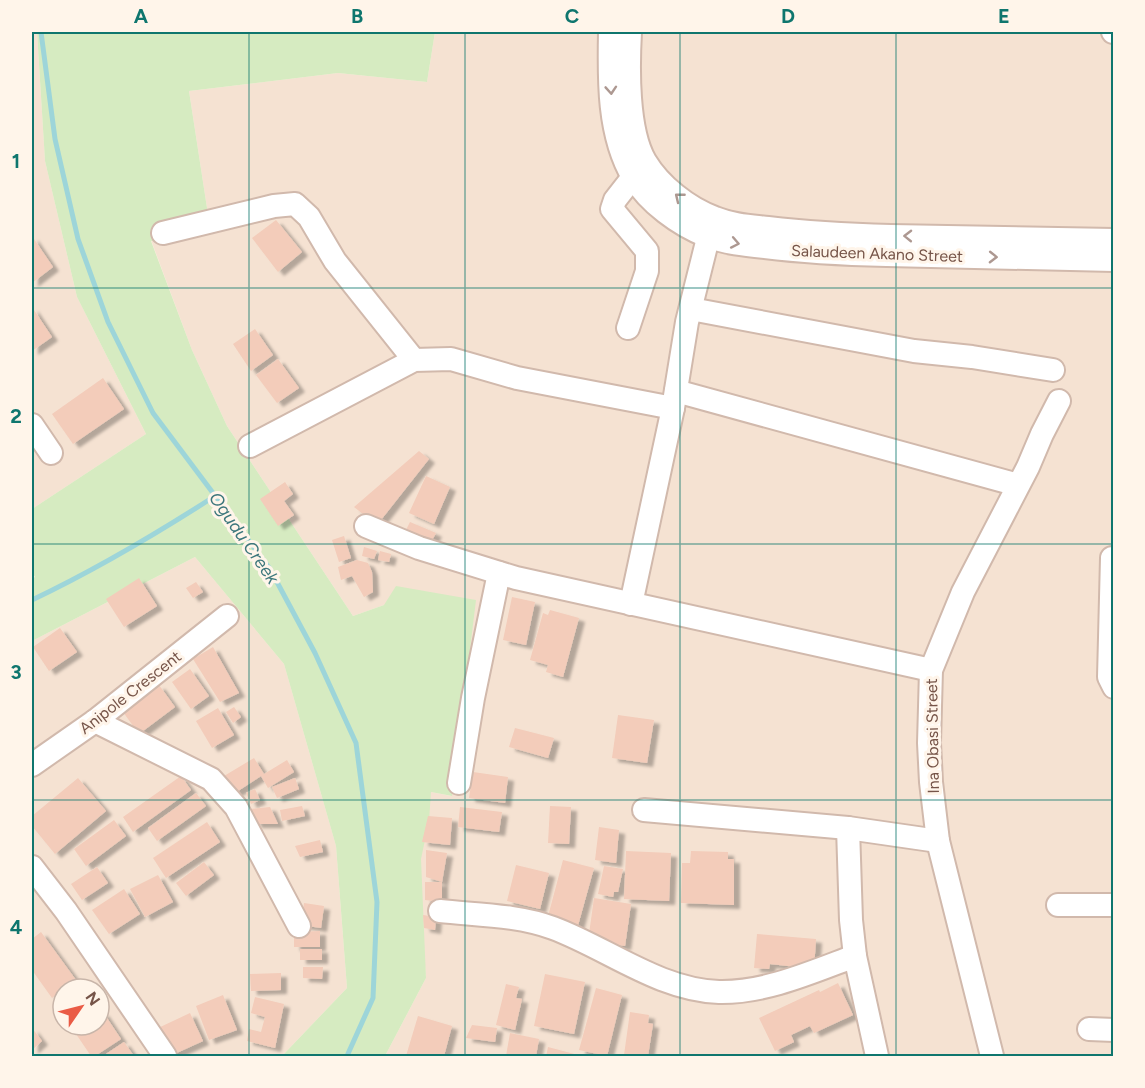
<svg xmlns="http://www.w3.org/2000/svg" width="1145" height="1088" viewBox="0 0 1145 1088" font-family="Figtree,sans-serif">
  <defs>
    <filter id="shadow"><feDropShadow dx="6" dy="4" stdDeviation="1.5" flood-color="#0004"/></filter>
  </defs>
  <rect width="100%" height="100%" fill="#fdf1e3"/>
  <g fill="#f5e2d2" fill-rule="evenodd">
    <polygon points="32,32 37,32 45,161 77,297 146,434 32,509"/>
    <polygon points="435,32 1113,32 1113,1056 385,1056 426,978 415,849 431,792 451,796 384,605 353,616 227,426 192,350 151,240 211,234 189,91 338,73 427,82"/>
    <path d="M 195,557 L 284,664 L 336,846 L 347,988 L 282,1056 L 32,1056 L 32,641 ZM 63,989 L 99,989 L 99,1025 L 63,1025 Z"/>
  </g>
  <polygon fill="#d6ebc1" points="37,32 435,32 427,82 338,73 189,91 211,234 151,241 192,350 227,426 353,616 384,605 396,586 476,600 452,796 431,792 429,821 421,859 426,978 385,1056 282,1056 347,988 336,846 284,664 195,557 32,641 32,579 35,577 32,572 32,509 146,434 77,297 45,161"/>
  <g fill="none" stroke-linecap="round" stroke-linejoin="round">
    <g stroke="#9dd5d9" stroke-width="5">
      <polyline points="41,32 55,139 78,239 108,322 153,413 270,569 315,653 356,743 377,902 373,998 347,1056"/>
      <path d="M 32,600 C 95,570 156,534 215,496"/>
    </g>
  </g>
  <g fill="#f3ccba" filter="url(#shadow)">
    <polygon points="276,220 302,252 278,272 252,238"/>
    <polygon points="32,236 53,267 32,283"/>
    <polygon points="32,307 52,337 32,351"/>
    <polygon points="255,329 273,355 251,371 233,344"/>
    <polygon points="278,359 299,388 277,403 256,375"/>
    <polygon points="103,378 124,409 73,444 52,414"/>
    <polygon points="419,451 429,459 377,525 354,507"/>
    <polygon points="426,476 450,487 434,524 409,513"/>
    <polygon points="285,482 293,494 284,501 294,515 278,526 260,499"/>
    <polygon points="410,522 436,533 430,544 405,532"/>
    <polygon points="344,536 351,558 339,562 332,540"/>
    <polygon points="364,547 377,551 374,559 362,556"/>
    <polygon points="380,551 391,554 389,562 378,560"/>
    <polygon points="357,560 368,563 372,572 373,592 364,597 352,576 341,580 338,567"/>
    <polygon points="139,578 157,606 124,627 106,599"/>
    <polygon points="196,582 203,592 193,598 186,588"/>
    <polygon points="512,597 535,602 526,645 503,640"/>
    <polygon points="550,610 579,618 563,677 546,672 548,665 530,660 543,613 548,615"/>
    <polygon points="60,628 77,652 49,671 33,647"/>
    <polygon points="213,647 239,693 220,702 193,659"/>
    <polygon points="190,669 209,696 191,709 172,682"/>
    <polygon points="159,685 175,707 139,734 123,712"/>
    <polygon points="234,707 241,717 233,723 226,712"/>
    <polygon points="218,708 234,735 212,748 196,721"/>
    <polygon points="618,715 654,720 647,763 612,758"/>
    <polygon points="515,728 554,738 548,758 509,747"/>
    <polygon points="254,758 264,774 287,760 294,772 268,788 261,776 235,793 224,776"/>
    <polygon points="473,772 508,777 505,803 469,798"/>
    <polygon points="181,776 191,790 133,832 123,817"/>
    <polygon points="78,778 106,811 55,854 32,826 32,816"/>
    <polygon points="295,778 299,789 277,798 272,787"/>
    <polygon points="255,789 260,800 251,804 246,793"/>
    <polygon points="196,793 206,806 157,841 148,828"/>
    <polygon points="302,806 305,816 282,821 280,810"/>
    <polygon points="550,806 571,807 569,844 548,843"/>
    <polygon points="270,807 278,824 256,824 250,809"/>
    <polygon points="460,807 502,812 499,832 458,827"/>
    <polygon points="428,816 452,818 450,845 422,842"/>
    <polygon points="114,820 126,836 86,866 74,849"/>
    <polygon points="207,822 220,842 166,878 153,858"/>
    <polygon points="599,827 619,830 616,863 595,860"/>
    <polygon points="320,840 323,852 300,857 295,846"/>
    <polygon points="426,850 447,853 442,882 426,877"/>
    <polygon points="626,851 671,853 669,901 624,899"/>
    <polygon points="691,851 728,852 728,859 734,859 734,905 681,903 682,863 690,863"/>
    <polygon points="563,860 594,868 577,929 547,920"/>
    <polygon points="204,862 214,875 186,896 176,883"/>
    <polygon points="516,865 549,873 540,909 507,901"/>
    <polygon points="604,866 623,869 618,892 614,892 613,897 598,894"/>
    <polygon points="97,867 108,883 82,900 71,884"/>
    <polygon points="158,875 173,902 145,917 130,889"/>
    <polygon points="425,882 442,882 442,902 425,900"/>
    <polygon points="124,889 140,914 109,934 92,910"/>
    <polygon points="594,898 631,904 625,946 588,941"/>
    <polygon points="304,903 324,906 321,928 301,925"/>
    <polygon points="423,915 436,917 435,930 424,928"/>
    <polygon points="320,931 320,947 294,947 294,932"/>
    <polygon points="41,932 76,980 52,998 32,970 32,939"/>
    <polygon points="757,934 816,939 814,969 770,964 769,969 754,968"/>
    <rect x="300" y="949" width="22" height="11"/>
    <polygon points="303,967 323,967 322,979 303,978"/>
    <polygon points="281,973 281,990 251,991 250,974"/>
    <polygon points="545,974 585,982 574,1034 534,1026"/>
    <polygon points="838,983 853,1015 814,1033 810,1026 791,1035 794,1042 775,1051 759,1018 819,990 820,992"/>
    <polygon points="506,984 519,987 516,998 522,999 515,1030 496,1025"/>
    <polygon points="596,988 622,995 607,1056 579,1050"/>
    <polygon points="223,995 237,1030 209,1040 196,1006"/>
    <polygon points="255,997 284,1004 275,1048 247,1041 249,1029 261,1032 265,1017 251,1013"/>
    <polygon points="103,1012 121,1039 95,1056 91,1056 74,1031 83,1025 99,1025 99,1014"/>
    <polygon points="630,1012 649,1015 648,1023 653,1024 648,1056 624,1055"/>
    <polygon points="190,1013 203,1041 170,1056 156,1029"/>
    <polygon points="418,1016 452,1026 444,1056 406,1056"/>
    <polygon points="472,1025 497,1028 495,1042 466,1038"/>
    <polygon points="32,1028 42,1041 32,1050"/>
    <polygon points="510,1033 539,1039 536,1056 506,1056"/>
    <polygon points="124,1042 134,1056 103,1056"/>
    <polygon points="548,1047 578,1055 578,1056 546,1056"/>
  </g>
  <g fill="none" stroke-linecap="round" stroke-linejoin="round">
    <defs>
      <g id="minor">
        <path d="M 610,32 C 609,79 608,135 633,177 C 649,203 679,225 707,236 C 725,243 745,245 765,247 C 805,252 846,254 887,255 C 962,257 1038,258 1114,260"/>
        <path d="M 630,32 C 628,67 627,130 645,161 C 660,186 688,208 715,218 C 732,225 750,226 768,228 C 809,233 849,235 891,236 C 965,237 1039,239 1114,240"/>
        <polyline points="1113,32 1114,32"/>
        <polyline points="163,233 274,206 295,204 309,217 335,261 414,360"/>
        <polyline points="691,309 914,351 972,357 1053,370"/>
        <polyline points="628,328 647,271 647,251 612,209 615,200 633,177"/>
        <polyline points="676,391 1018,485"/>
        <polyline points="32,425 51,453"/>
        <polyline points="250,446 414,360 451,359 517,378 673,408"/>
        <polyline points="366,526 419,548 516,578 931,670"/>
        <polyline points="1112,558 1109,677 1114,687"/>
        <polyline points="631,604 673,408 687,322 712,222"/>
        <polyline points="95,721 211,779 236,807 299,926"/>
        <polyline points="32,765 95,721 227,616"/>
        <polyline points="459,783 473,698 499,573"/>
        <polyline points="644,810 848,828 938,841"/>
        <polyline points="848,828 851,920 855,956 877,1056"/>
        <polyline points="32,867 66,911 165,1056"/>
        <polyline points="1058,905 1114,905"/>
        <path d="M 440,911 C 477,915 518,915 553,928 C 607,948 659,990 719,992 C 765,993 812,972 855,956"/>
        <polyline points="1089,1029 1114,1030"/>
        <polyline points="992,1056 938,841 931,782 929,743 931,670 963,592 1028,467 1042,434 1059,401"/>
      </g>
    </defs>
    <use href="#minor" stroke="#d1b9ac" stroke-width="26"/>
    <use href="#minor" stroke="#fff" stroke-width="22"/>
  </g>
  <defs><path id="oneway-chevron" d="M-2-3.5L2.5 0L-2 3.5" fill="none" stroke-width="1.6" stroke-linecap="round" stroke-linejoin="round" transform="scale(1.5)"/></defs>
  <g stroke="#ad9891">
    <use href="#oneway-chevron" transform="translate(611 90) rotate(86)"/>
    <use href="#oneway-chevron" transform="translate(679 197) rotate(-141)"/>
    <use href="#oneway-chevron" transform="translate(908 236) rotate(-179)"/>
    <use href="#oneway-chevron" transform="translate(735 243) rotate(11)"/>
    <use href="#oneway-chevron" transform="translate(993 257) rotate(1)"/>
  </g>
  <path fill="none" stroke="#0f766e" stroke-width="1.5" stroke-opacity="0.55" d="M 249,32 L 249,1056M 465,32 L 465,1056M 680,32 L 680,1056M 896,32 L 896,1056M 32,288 L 1114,288M 32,544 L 1114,544M 32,800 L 1114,800"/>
  <g text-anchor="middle" stroke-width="6" stroke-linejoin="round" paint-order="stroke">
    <g font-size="16" fill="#765448" stroke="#fff5ea">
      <text transform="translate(877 253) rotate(2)" y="6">Salaudeen Akano Street</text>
      <text transform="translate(130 692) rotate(-38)" y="6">Anipole Crescent</text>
      <text transform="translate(932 736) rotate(-91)" y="6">Ina Obasi Street</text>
    </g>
    <g font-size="18" font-style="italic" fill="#3c777c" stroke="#fff5ea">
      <text transform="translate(244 538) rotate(55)" y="6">Ogudu Creek</text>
    </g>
  </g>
  <rect width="1145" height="1088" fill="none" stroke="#fff5ea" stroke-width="66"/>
  <g transform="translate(81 1007) rotate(55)"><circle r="28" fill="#fff5ea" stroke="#c8b5a9" stroke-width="1.5"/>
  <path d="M0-4.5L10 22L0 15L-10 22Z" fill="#ea5b45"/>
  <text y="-9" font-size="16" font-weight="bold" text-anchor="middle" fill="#765448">N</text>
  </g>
  <rect x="33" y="33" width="1079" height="1022" fill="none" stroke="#0f766e" stroke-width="2"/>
  <g font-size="20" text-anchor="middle" font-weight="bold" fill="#0f766e">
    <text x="141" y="23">A</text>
    <text x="357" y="23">B</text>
    <text x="572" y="23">C</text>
    <text x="788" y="23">D</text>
    <text x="1004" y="23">E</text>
    <text x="16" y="168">1</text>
    <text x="16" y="423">2</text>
    <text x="16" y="679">3</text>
    <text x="16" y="934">4</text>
  </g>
</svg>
